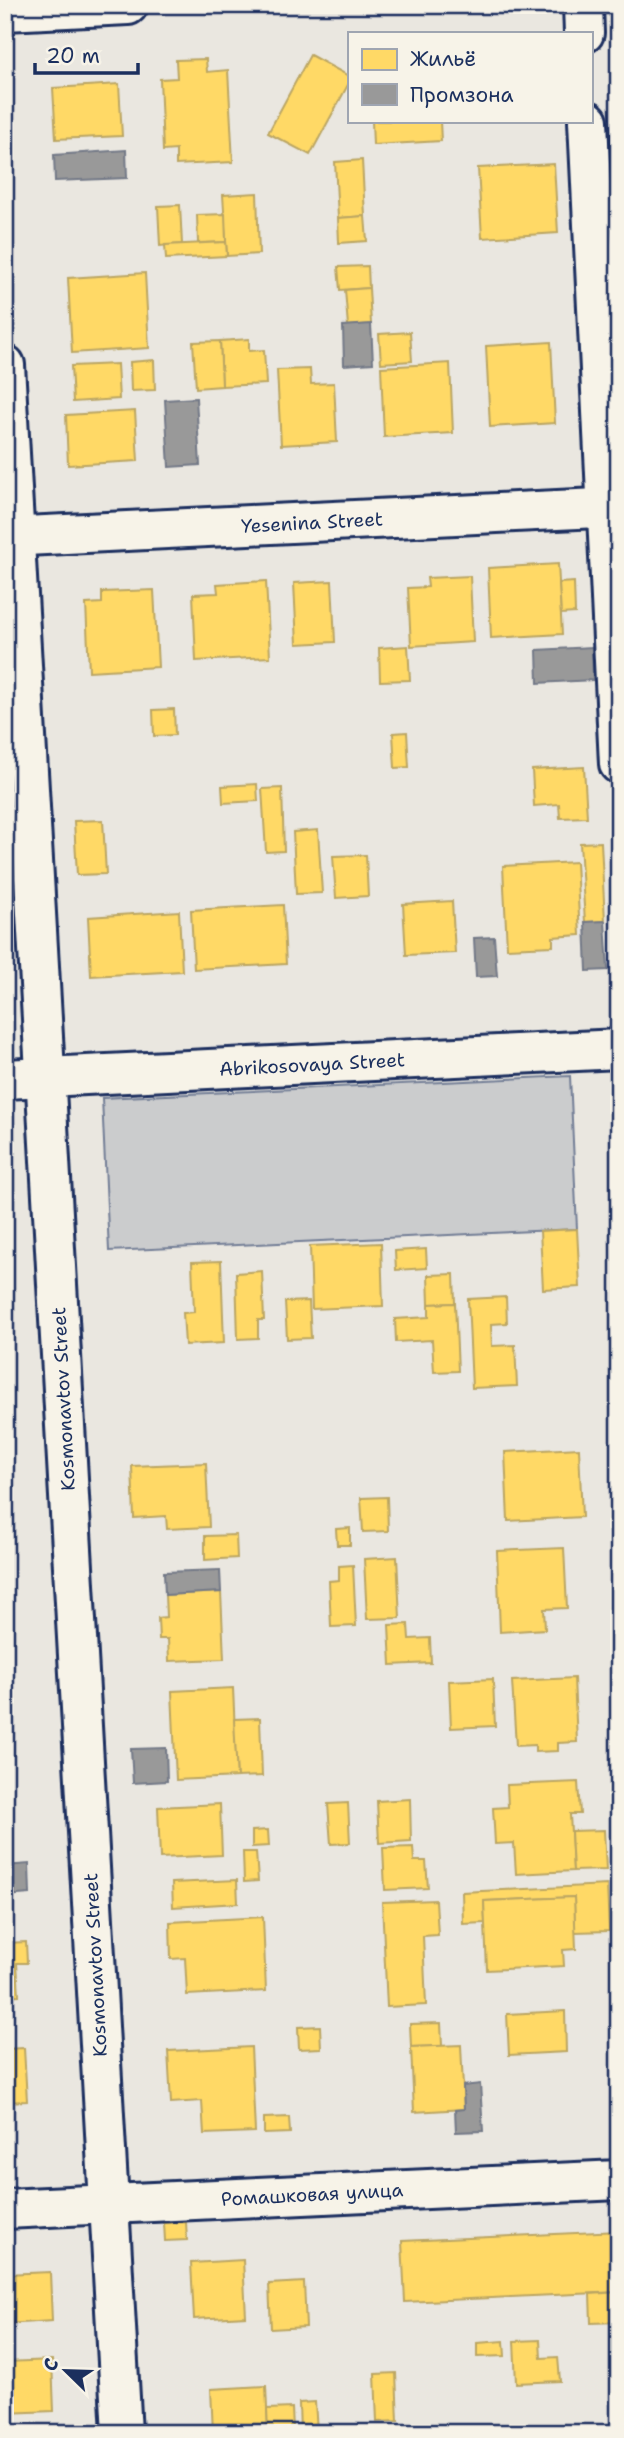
<svg xmlns="http://www.w3.org/2000/svg" width="624" height="2438" viewBox="0 0 624 2438" font-family="'Shantell Sans',sans-serif">
  <rect width="100%" height="100%" fill="#eae7e0"/>
  <filter id="ink" filterUnits="userSpaceOnUse"><feTurbulence type="fractalNoise" baseFrequency=".0143" numOctaves="2"/><feDisplacementMap in="SourceGraphic" scale="14" xChannelSelector="R" yChannelSelector="G"/><feConvolveMatrix kernelMatrix="1 2 1 2 8 2 1 2 1" color-interpolation-filters="sRGB"/></filter>
  <g filter="url(#ink)">
    <g fill="#cbcccd" stroke="#737e96" stroke-width="2">
      <polygon points="570,1076 577,1229 109,1251 102,1098"/>
      <polygon points="5,1350 10,1465 5,1466"/>
    </g>
    <g fill="#ffd966" stroke="#bba664" stroke-width="2">
      <polygon points="310,55 349,76 349,83 310,155 268,133"/>
      <polygon points="206,59 207,72 228,70 233,162 176,165 176,150 163,151 160,79 177,78 176,60"/>
      <polygon points="119,84 122,136 56,139 53,88"/>
      <polygon points="372,121 440,121 441,141 373,145"/>
      <polygon points="362,160 365,216 338,218 335,162"/>
      <polygon points="554,164 558,233 482,238 478,168"/>
      <polygon points="257,193 259,254 227,256 223,195"/>
      <polygon points="180,205 182,244 160,246 158,206"/>
      <polygon points="225,214 226,242 198,243 197,215"/>
      <polygon points="365,216 367,241 339,243 338,218"/>
      <polygon points="226,242 227,256 166,259 165,245"/>
      <polygon points="368,266 369,288 340,290 338,267"/>
      <polygon points="145,273 149,348 72,353 68,278"/>
      <polygon points="369,288 371,324 348,326 345,290"/>
      <polygon points="410,332 412,361 381,363 379,334"/>
      <polygon points="249,339 249,351 264,350 266,384 222,386 220,341"/>
      <polygon points="220,341 222,386 196,388 193,342"/>
      <polygon points="551,342 555,423 490,427 486,346"/>
      <polygon points="154,360 155,390 131,391 130,362"/>
      <polygon points="450,363 453,433 384,437 381,367"/>
      <polygon points="117,364 119,399 73,402 71,366"/>
      <polygon points="310,369 311,384 334,383 337,442 281,445 277,370"/>
      <polygon points="135,411 138,461 68,465 66,415"/>
      <polygon points="558,564 562,634 491,638 488,568"/>
      <polygon points="470,576 473,642 411,646 408,588 428,587 427,578"/>
      <polygon points="266,581 270,657 196,661 193,594 218,593 217,584"/>
      <polygon points="332,581 335,642 297,644 294,583"/>
      <polygon points="574,582 575,613 561,614 559,583"/>
      <polygon points="154,590 158,667 89,671 86,604 102,603 102,592"/>
      <polygon points="408,646 410,680 380,681 379,648"/>
      <polygon points="174,709 175,735 154,736 153,710"/>
      <polygon points="407,732 409,767 395,768 393,733"/>
      <polygon points="584,767 587,817 560,818 559,804 534,806 532,770"/>
      <polygon points="257,784 258,801 223,803 222,786"/>
      <polygon points="282,788 284,851 266,852 262,789"/>
      <polygon points="103,820 106,874 77,875 74,821"/>
      <polygon points="318,830 322,893 296,894 293,832"/>
      <polygon points="601,842 605,921 585,922 580,843"/>
      <polygon points="366,855 368,896 336,898 333,856"/>
      <polygon points="576,862 580,935 553,937 553,946 507,948 503,866"/>
      <polygon points="452,901 455,953 406,955 403,904"/>
      <polygon points="283,905 286,964 194,969 191,910"/>
      <polygon points="179,911 182,971 91,976 88,917"/>
      <polygon points="577,1229 580,1287 543,1289 540,1231"/>
      <polygon points="381,1243 383,1306 312,1309 310,1246"/>
      <polygon points="426,1249 427,1268 396,1270 395,1251"/>
      <polygon points="221,1261 224,1343 185,1345 183,1313 194,1312 192,1262"/>
      <polygon points="262,1271 264,1320 258,1320 258,1338 238,1339 236,1273"/>
      <polygon points="454,1274 455,1303 429,1304 428,1275"/>
      <polygon points="506,1297 507,1323 491,1324 492,1346 515,1345 517,1386 472,1388 468,1299"/>
      <polygon points="309,1301 311,1338 287,1339 285,1302"/>
      <polygon points="455,1303 458,1371 434,1372 432,1340 396,1342 395,1319 429,1317 429,1304"/>
      <polygon points="579,1448 582,1517 508,1521 505,1452"/>
      <polygon points="206,1463 209,1527 167,1529 166,1516 134,1518 132,1466"/>
      <polygon points="387,1497 388,1531 363,1532 361,1498"/>
      <polygon points="350,1528 350,1545 337,1545 336,1529"/>
      <polygon points="236,1535 237,1558 205,1560 205,1536"/>
      <polygon points="564,1548 567,1608 544,1609 545,1629 500,1632 497,1551"/>
      <polygon points="397,1557 400,1618 367,1619 364,1559"/>
      <polygon points="353,1565 356,1626 331,1627 329,1581 339,1580 339,1566"/>
      <polygon points="221,1592 224,1659 169,1661 168,1639 159,1639 158,1618 166,1617 165,1595"/>
      <polygon points="408,1624 409,1639 430,1638 431,1663 391,1665 389,1625"/>
      <polygon points="574,1678 577,1742 558,1743 558,1751 535,1752 535,1745 516,1746 512,1681"/>
      <polygon points="493,1679 495,1726 451,1728 449,1681"/>
      <polygon points="233,1688 237,1777 176,1780 172,1691"/>
      <polygon points="260,1718 262,1776 237,1777 234,1719"/>
      <polygon points="5,1732 8,1732 9,1770 5,1771"/>
      <polygon points="578,1782 580,1814 570,1814 573,1871 516,1874 514,1843 495,1844 493,1808 508,1807 507,1785"/>
      <polygon points="410,1799 411,1841 379,1843 377,1801"/>
      <polygon points="348,1803 350,1843 331,1844 328,1804"/>
      <polygon points="220,1804 222,1855 160,1858 158,1807"/>
      <polygon points="268,1830 269,1846 252,1847 252,1831"/>
      <polygon points="604,1830 606,1870 573,1871 571,1831"/>
      <polygon points="413,1847 414,1861 426,1861 428,1888 385,1890 383,1848"/>
      <polygon points="243,1852 256,1852 258,1881 244,1882"/>
      <polygon points="237,1880 238,1903 173,1907 172,1883"/>
      <polygon points="607,1885 609,1931 575,1932 574,1897 484,1901 485,1923 463,1924 462,1892"/>
      <polygon points="574,1897 576,1949 563,1950 564,1966 487,1970 484,1901"/>
      <polygon points="436,1900 438,1935 423,1936 426,2005 387,2007 382,1902"/>
      <polygon points="263,1917 266,1991 187,1995 185,1958 171,1959 170,1922"/>
      <polygon points="26,1942 27,1963 17,1963 19,1995 5,1996 5,1943"/>
      <polygon points="565,2011 566,2052 509,2055 507,2014"/>
      <polygon points="441,2023 442,2046 411,2047 410,2024"/>
      <polygon points="320,2026 321,2048 299,2049 298,2027"/>
      <polygon points="461,2045 464,2109 414,2112 411,2047"/>
      <polygon points="251,2047 255,2132 204,2134 202,2101 171,2103 168,2051"/>
      <polygon points="24,2048 27,2101 5,2102 5,2049"/>
      <polygon points="289,2117 290,2133 264,2134 264,2118"/>
      <polygon points="186,2222 187,2240 165,2241 164,2223"/>
      <polygon points="619,2231 619,2292 405,2302 402,2241"/>
      <polygon points="243,2260 246,2316 194,2319 191,2263"/>
      <polygon points="50,2272 52,2321 5,2324 5,2274"/>
      <polygon points="304,2282 306,2327 271,2329 269,2284"/>
      <polygon points="619,2292 619,2322 591,2323 590,2294"/>
      <polygon points="540,2340 541,2358 558,2357 560,2381 516,2383 514,2341"/>
      <polygon points="504,2341 505,2356 477,2357 477,2343"/>
      <polygon points="52,2360 54,2411 5,2413 5,2362"/>
      <polygon points="396,2373 398,2421 377,2422 375,2374"/>
      <polygon points="266,2386 268,2431 213,2433 211,2389"/>
      <polygon points="315,2402 317,2431 300,2432 299,2403"/>
      <polygon points="292,2408 293,2429 268,2431 267,2409"/>
    </g>
    <g fill="#999" stroke="#737987" stroke-width="2">
      <polygon points="126,150 127,178 55,181 54,155"/>
      <polygon points="371,324 373,363 344,365 343,326"/>
      <polygon points="196,398 200,465 169,467 165,400"/>
      <polygon points="592,647 593,680 538,683 537,650"/>
      <polygon points="605,921 608,970 587,971 585,922"/>
      <polygon points="494,937 497,976 476,977 474,938"/>
      <polygon points="220,1570 221,1592 165,1595 164,1572"/>
      <polygon points="166,1748 167,1781 133,1783 131,1749"/>
      <polygon points="29,1864 30,1894 5,1896 5,1866"/>
      <polygon points="480,2084 483,2131 456,2132 455,2110 464,2109 463,2086"/>
    </g>
    <g fill="none" stroke-linecap="round" stroke-linejoin="round">
      <defs>
        <g id="minor">
          <polyline points="583,5 584,33"/>
          <polyline points="5,11 128,5"/>
          <polyline points="588,121 619,764"/>
          <polyline points="5,365 122,2433"/>
          <polyline points="5,537 619,507"/>
          <polyline points="5,1079 619,1049"/>
          <polyline points="5,2209 619,2180"/>
        </g>
      </defs>
      <use href="#minor" stroke="#1b2f5e" stroke-width="44"/>
      <use href="#minor" stroke="#f7f3e8" stroke-width="38"/>
    </g>
  </g>
  <g text-anchor="middle" stroke-width="7" stroke-linejoin="round" paint-order="stroke">
    <g font-size="19" fill="#1b2f5e" stroke="#f7f3e8">
      <text transform="translate(312 522) rotate(-3)" y="7">Yesenina Street</text>
      <text transform="translate(312 1064) rotate(-3)" y="7">Abrikosovaya Street</text>
      <text transform="translate(63 1399) rotate(-93)" y="7">Kosmonavtov Street</text>
      <text transform="translate(95 1965) rotate(-93)" y="7">Kosmonavtov Street</text>
      <text transform="translate(312 2194) rotate(-3)" y="7">Ромашковая улица</text>
    </g>
  </g>
  <rect width="624" height="2438" fill="none" stroke="#f7f3e8" stroke-width="28"/>
  <rect x="14" y="14" width="596" height="2410" fill="none" stroke="#1b2f5e" stroke-width="2.5" filter="url(#ink)"/>
  <rect x="348" y="32" width="245" height="91" fill="#f7f3e8" stroke="#9fa5b1" stroke-width="2"/>
  <rect x="362" y="49" width="35" height="21" fill="#ffd966" stroke="#9fa5b1" stroke-width="2"/>
  <text x="410" y="66" font-size="21" fill="#1b2f5e">Жильё</text>
  <rect x="362" y="84" width="35" height="21" fill="#999999" stroke="#9fa5b1" stroke-width="2"/>
  <text x="410" y="102" font-size="21" fill="#1b2f5e">Промзона</text>
  <g transform="translate(66 2371) rotate(293)" stroke="#f7f3e8" stroke-width="5" paint-order="stroke">
  <path d="M0-5L12 26L0 18L-12 26Z" fill="#1b2f5e"/>
  <text y="-10" font-size="19" font-weight="bold" text-anchor="middle" fill="#1b2f5e">С</text>
  </g>
  <path d="M35 63v10h103v-10" fill="none" stroke="#1b2f5e" stroke-width="3.5"/>
  <text x="46" y="63" font-size="21" fill="#1b2f5e" stroke="#f7f3e8" stroke-width="5" paint-order="stroke">20 m</text>
</svg>
